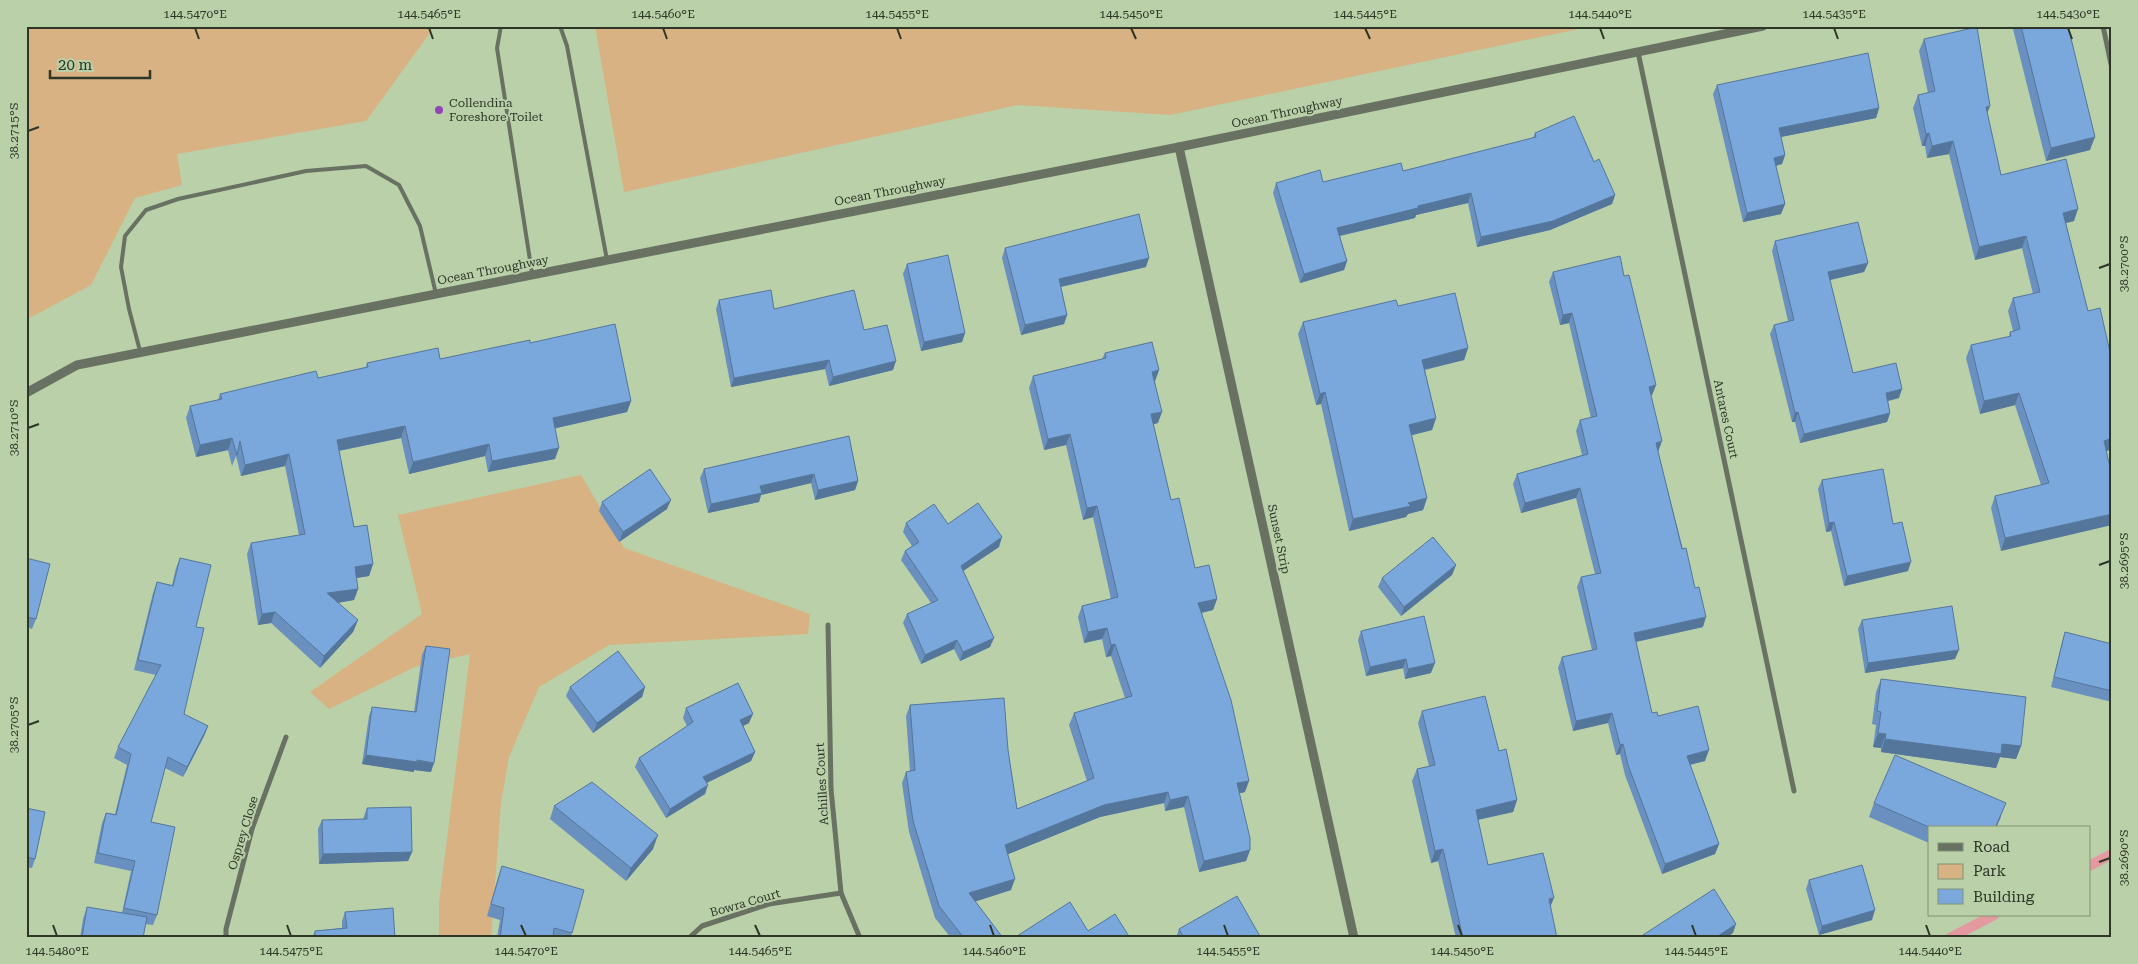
<svg xmlns="http://www.w3.org/2000/svg" width="2138" height="964" viewBox="0 0 2138 964" font-family="'Roboto Serif',serif">
  <rect width="100%" height="100%" fill="#b9d0a9"/>
  <g fill="#d8b282">
    <polygon points="26,26 435,26 366,121 177,154 182,185 135,198 91,285 26,320"/>
    <polygon points="595,26 1593,26 1170,115 1018,105 624,192"/>
    <polygon points="581,475 624,548 810,614 808,634 609,645 539,687 509,757 501,803 491,938 439,938 439,903 470,654 415,667 329,709 310,692 422,614 398,515"/>
  </g>
  <g fill="none" stroke-linecap="round" stroke-linejoin="round">
    <g stroke="#e498a0" stroke-width="10">
      <polyline points="2089,866 2112,854"/>
      <polyline points="1950,938 1994,915"/>
    </g>
    <g stroke="#687162" stroke-width="4">
      <polyline points="501,26 497,48 532,273"/>
      <polyline points="560,26 567,46 607,260"/>
      <polyline points="140,351 129,309 121,267 125,236 146,210 178,199 306,171 366,166 399,185 420,226 436,294"/>
    </g>
    <g stroke="#687162" stroke-width="5">
      <polyline points="2103,26 2112,69"/>
      <polyline points="1638,52 1794,791"/>
      <polyline points="828,625 831,789 841,893 860,938"/>
      <polyline points="226,938 226,929 252,829 286,737"/>
      <polyline points="689,938 702,926 769,904 841,893"/>
    </g>
    <g stroke="#687162" stroke-width="9">
      <polyline points="1179,147 1354,938"/>
      <polyline points="26,393 77,365 1179,147 1763,26"/>
    </g>
  </g>
  <g fill="#6990be">
    <polygon points="2014,26 2068,26 2090,150 2046,161 2013,29"/>
    <polygon points="1924,39 1987,114 2001,175 2074,221 2066,223 2088,311 2112,361 2112,449 2106,451 2001,551 1991,508 1995,496 2041,485 2015,405 1980,414 1966,358 1971,345 2009,337 2010,332 2013,331 2008,311 2013,298 2033,294 2022,248 1975,260 1949,154 1927,158 1925,146 1922,146 1913,108 1918,95 1928,93 1919,51"/>
    <polygon points="1717,85 1879,108 1876,118 1781,137 1785,155 1782,164 1776,166 1785,204 1781,214 1743,222 1713,94"/>
    <polygon points="1535,133 1594,162 1615,195 1612,204 1550,230 1477,247 1468,203 1416,215 1415,218 1340,236 1347,261 1344,270 1300,283 1273,193 1276,183 1323,182 1403,171 1533,138"/>
    <polygon points="1775,241 1868,263 1864,272 1830,280 1853,373 1899,398 1888,401 1890,413 1887,422 1800,443 1795,422 1792,422 1770,334 1774,325 1788,321 1772,251"/>
    <polygon points="1005,248 1146,267 1061,287 1067,315 1064,324 1021,335 1002,258"/>
    <polygon points="907,264 965,333 962,342 921,351 903,274"/>
    <polygon points="1553,272 1624,276 1656,385 1652,395 1651,395 1658,452 1703,627 1636,642 1652,713 1658,716 1705,761 1690,765 1719,844 1715,854 1662,874 1625,775 1620,754 1616,755 1608,723 1573,731 1558,668 1562,657 1592,650 1577,587 1581,577 1595,574 1576,498 1521,513 1513,484 1517,474 1582,455 1576,431 1580,420 1591,418 1569,323 1560,325 1549,282"/>
    <polygon points="719,300 774,309 864,330 893,370 829,386 825,369 731,387 716,309"/>
    <polygon points="1398,306 1468,348 1464,360 1425,370 1436,418 1432,430 1411,435 1427,498 1423,510 1408,514 1406,517 1349,531 1321,404 1316,405 1298,334 1303,322"/>
    <polygon points="530,343 631,401 627,412 555,428 555,459 488,472 485,456 409,474 401,438 339,451 354,527 373,564 369,576 356,578 358,589 354,600 338,603 358,620 353,632 320,668 271,623 258,625 247,554 251,543 299,535 285,466 241,476 236,456 232,466 228,450 196,457 186,418 190,406 218,400 220,394 318,378 366,367 367,363 440,359"/>
    <polygon points="1105,353 1159,370 1155,381 1158,423 1153,424 1171,500 1195,568 1217,599 1213,610 1202,613 1245,792 1239,793 1250,850 1246,861 1199,872 1184,807 1165,811 1164,803 1100,817 1008,854 1011,890 975,901 1003,938 951,938 935,918 909,832 902,783 906,772 910,771 906,716 910,705 1008,750 1017,809 1087,781 1069,725 1074,713 1125,698 1111,656 1106,657 1102,639 1084,643 1078,617 1082,606 1111,599 1093,517 1083,520 1066,445 1044,450 1029,388 1033,376 1102,359"/>
    <polygon points="849,436 858,481 855,490 815,500 811,483 761,495 759,502 708,513 700,478 704,469"/>
    <polygon points="1822,480 1908,571 1844,586 1831,531 1826,532 1818,489"/>
    <polygon points="602,502 667,509 619,542 599,511"/>
    <polygon points="906,523 948,524 999,547 963,571 990,647 960,661 954,649 921,664 903,623 907,614 931,603 901,560 905,551 912,546 903,532"/>
    <polygon points="26,558 36,619 32,629 26,627"/>
    <polygon points="180,558 196,627 184,714 208,726 204,736 183,777 165,768 151,822 157,915 153,925 145,924 143,938 80,938 83,919 87,907 122,913 131,871 94,863 102,823 106,813 115,814 127,765 114,758 118,747 156,675 134,670 153,593 157,582 172,585 176,568"/>
    <polygon points="1456,565 1452,575 1401,616 1378,587 1382,578"/>
    <polygon points="1862,620 1955,659 1865,673 1858,629"/>
    <polygon points="1361,631 1431,673 1405,679 1403,668 1366,676 1358,640"/>
    <polygon points="2065,632 2112,644 2112,702 2051,687 2062,642"/>
    <polygon points="426,646 431,772 414,770 414,772 362,764 369,716 372,707 414,712 422,655"/>
    <polygon points="1881,679 2021,746 2016,759 2000,757 1996,768 1881,752 1881,748 1873,747 1876,725 1872,724 1876,692"/>
    <polygon points="570,687 645,687 642,697 593,733 566,696"/>
    <polygon points="686,708 749,723 743,726 755,752 751,761 707,783 705,794 666,818 635,767 639,758 687,726 683,718"/>
    <polygon points="1422,711 1499,751 1517,800 1513,812 1478,820 1488,865 1550,907 1557,938 1456,938 1438,861 1431,863 1412,781 1417,769 1429,766 1418,723"/>
    <polygon points="1874,803 2001,817 1996,828 1929,828 1929,843 1869,817"/>
    <polygon points="554,806 653,849 626,881 550,819"/>
    <polygon points="26,808 35,859 32,868 26,867"/>
    <polygon points="367,808 412,852 408,861 319,864 318,829 322,820 363,819"/>
    <polygon points="502,866 572,933 570,938 497,938 500,920 487,916 498,878"/>
    <polygon points="1809,880 1872,920 1819,935 1806,889"/>
    <polygon points="345,912 395,938 312,938 315,931 342,928 342,921"/>
    <polygon points="1179,929 1261,938 1176,938"/>
  </g>
  <g fill="#55769b">
    <polygon points="1990,106 1985,119 1986,107"/>
    <polygon points="1879,108 1876,118 1776,138 1779,128"/>
    <polygon points="1929,133 1925,146 1922,146 1926,134"/>
    <polygon points="2095,137 2090,150 2046,161 2051,148"/>
    <polygon points="1953,141 1949,154 1927,158 1932,146"/>
    <polygon points="1785,155 1782,164 1770,167 1774,158"/>
    <polygon points="1471,193 1468,203 1416,215 1415,218 1334,237 1337,228 1418,206"/>
    <polygon points="1615,195 1612,204 1550,230 1477,247 1481,237"/>
    <polygon points="1785,204 1781,214 1743,222 1747,213"/>
    <polygon points="2078,209 2074,221 2058,225 2063,213"/>
    <polygon points="2026,236 2022,248 1975,260 1979,247"/>
    <polygon points="1149,258 1146,267 1055,288 1059,279"/>
    <polygon points="1347,261 1344,270 1300,283 1304,274"/>
    <polygon points="1868,263 1864,272 1825,281 1828,272"/>
    <polygon points="1572,313 1569,323 1560,325 1563,315"/>
    <polygon points="1067,315 1064,324 1021,335 1025,325"/>
    <polygon points="965,333 962,342 921,351 924,342"/>
    <polygon points="1468,348 1464,360 1418,371 1422,360"/>
    <polygon points="829,360 825,369 731,387 734,378"/>
    <polygon points="896,361 893,370 829,386 833,377"/>
    <polygon points="1159,370 1155,381 1148,383 1152,372"/>
    <polygon points="1656,385 1652,395 1645,397 1649,387"/>
    <polygon points="1902,389 1899,398 1883,402 1886,393"/>
    <polygon points="1325,392 1321,404 1316,405 1320,394"/>
    <polygon points="2019,393 2015,405 1980,414 1984,401"/>
    <polygon points="631,401 627,412 548,430 553,418"/>
    <polygon points="1162,412 1158,423 1147,426 1151,414"/>
    <polygon points="1798,412 1795,422 1792,422 1795,413"/>
    <polygon points="1890,413 1887,422 1800,443 1804,434"/>
    <polygon points="1436,418 1432,430 1405,437 1409,425"/>
    <polygon points="405,426 401,438 332,452 337,440"/>
    <polygon points="1070,434 1066,445 1044,450 1048,439"/>
    <polygon points="232,438 228,450 196,457 200,445"/>
    <polygon points="2112,438 2112,449 2099,454 2104,441"/>
    <polygon points="1662,441 1658,452 1652,453 1656,443"/>
    <polygon points="489,444 485,456 409,474 413,462"/>
    <polygon points="559,448 555,459 488,472 492,461"/>
    <polygon points="289,454 285,466 241,476 245,465"/>
    <polygon points="814,474 811,483 761,495 759,502 708,513 711,504 760,486"/>
    <polygon points="858,481 855,490 815,500 818,490"/>
    <polygon points="1580,488 1576,498 1521,513 1525,503"/>
    <polygon points="1427,498 1423,510 1408,514 1406,517 1349,531 1353,519 1408,503"/>
    <polygon points="671,500 667,509 619,542 623,532"/>
    <polygon points="1097,506 1093,517 1083,520 1087,508"/>
    <polygon points="2112,514 2112,525 2001,551 2005,538"/>
    <polygon points="1834,522 1831,531 1826,532 1829,523"/>
    <polygon points="1002,537 999,547 957,575 961,566"/>
    <polygon points="1911,562 1908,571 1844,586 1847,576"/>
    <polygon points="373,564 369,576 350,579 355,567"/>
    <polygon points="1456,565 1452,575 1401,616 1404,607"/>
    <polygon points="358,589 354,600 323,605 327,593"/>
    <polygon points="1217,599 1213,610 1194,614 1198,603"/>
    <polygon points="275,612 271,623 258,625 262,614"/>
    <polygon points="1706,617 1703,627 1630,643 1634,633"/>
    <polygon points="358,620 353,632 320,668 324,656"/>
    <polygon points="1107,628 1102,639 1084,643 1088,632"/>
    <polygon points="994,638 990,647 960,661 963,652"/>
    <polygon points="957,640 954,649 921,664 925,655"/>
    <polygon points="1115,644 1111,656 1106,657 1111,645"/>
    <polygon points="1959,650 1955,659 1865,673 1868,663"/>
    <polygon points="1406,659 1403,668 1366,676 1370,667"/>
    <polygon points="1435,663 1431,673 1405,679 1408,669"/>
    <polygon points="645,687 642,697 593,733 597,723"/>
    <polygon points="1612,713 1608,723 1573,731 1576,721"/>
    <polygon points="753,714 749,723 737,729 740,720"/>
    <polygon points="208,726 204,736 183,777 187,767"/>
    <polygon points="1878,733 1886,734 1881,748 1873,747"/>
    <polygon points="1885,739 2002,744 2021,746 2016,759 2000,757 1996,768 1881,752"/>
    <polygon points="1623,744 1620,754 1616,755 1620,745"/>
    <polygon points="1709,750 1705,761 1683,766 1687,756"/>
    <polygon points="755,752 751,761 700,786 703,777"/>
    <polygon points="366,755 434,763 431,772 414,770 414,772 362,764"/>
    <polygon points="1249,781 1245,792 1233,795 1237,783"/>
    <polygon points="708,785 705,794 666,818 670,809"/>
    <polygon points="1168,792 1164,803 1100,817 1001,857 1005,845 1104,805"/>
    <polygon points="1188,796 1184,807 1165,811 1170,800"/>
    <polygon points="1517,800 1513,812 1471,821 1476,810"/>
    <polygon points="2006,803 1996,828 1995,828"/>
    <polygon points="658,835 653,849 626,881 631,868"/>
    <polygon points="1719,844 1715,854 1662,874 1665,864"/>
    <polygon points="1443,849 1438,861 1431,863 1435,851"/>
    <polygon points="1250,850 1246,861 1199,872 1204,861"/>
    <polygon points="412,852 408,861 319,864 323,854"/>
    <polygon points="1015,879 1011,890 965,905 969,893"/>
    <polygon points="1554,898 1549,910 1549,899"/>
    <polygon points="1875,910 1872,920 1819,935 1822,926"/>
    <polygon points="1736,924 1733,933 1726,938 1715,938"/>
  </g>
  <g fill="#7aa8dd" stroke="#55769b">
    <polygon points="2021,26 2068,26 2095,137 2051,148"/>
    <polygon points="1977,27 1990,106 1986,107 2001,175 2066,159 2078,209 2063,213 2088,311 2100,308 2112,361 2112,438 2104,441 2112,476 2112,514 2005,538 1995,496 2049,483 2019,393 1984,401 1971,345 2011,336 2010,332 2020,329 2013,298 2040,292 2026,236 1979,247 1953,141 1932,146 1929,133 1926,134 1918,95 1935,91 1924,39"/>
    <polygon points="1868,53 1879,108 1779,128 1785,155 1774,158 1785,204 1747,213 1717,85"/>
    <polygon points="1574,116 1594,162 1599,159 1615,195 1553,221 1481,237 1471,193 1418,206 1418,208 1337,228 1347,261 1304,274 1276,183 1320,170 1323,182 1401,163 1403,171 1536,137 1535,133"/>
    <polygon points="1139,214 1149,258 1059,279 1067,315 1025,325 1005,248"/>
    <polygon points="1858,222 1868,263 1828,272 1853,373 1896,363 1902,389 1886,393 1890,413 1804,434 1798,412 1795,413 1774,325 1794,320 1775,241"/>
    <polygon points="948,255 965,333 924,342 907,264"/>
    <polygon points="1620,256 1624,276 1629,275 1656,385 1649,387 1662,441 1656,443 1682,549 1686,548 1695,588 1699,587 1706,617 1634,633 1652,713 1657,712 1658,716 1698,706 1709,750 1687,756 1719,844 1665,864 1628,765 1623,744 1620,745 1612,713 1576,721 1562,657 1597,649 1581,577 1601,573 1580,488 1525,503 1517,474 1588,454 1580,420 1597,416 1572,313 1563,315 1553,272"/>
    <polygon points="771,290 774,309 854,290 864,330 887,325 896,361 833,377 829,360 734,378 719,300"/>
    <polygon points="1455,293 1468,348 1422,360 1436,418 1409,425 1427,498 1408,503 1411,506 1353,519 1325,392 1320,394 1303,322 1396,300 1398,306"/>
    <polygon points="615,324 631,401 553,418 559,448 492,461 489,444 413,462 405,426 337,440 354,527 367,525 373,564 355,567 358,589 327,593 358,620 324,656 275,612 262,614 251,543 305,534 289,454 245,465 240,441 237,455 232,438 200,445 190,406 222,399 220,394 316,371 318,378 368,367 367,363 438,348 440,359 530,340 530,343"/>
    <polygon points="1152,342 1159,370 1152,372 1162,412 1151,414 1171,500 1179,498 1195,568 1209,565 1217,599 1198,603 1231,700 1249,781 1237,783 1250,838 1250,850 1204,861 1188,796 1170,800 1168,792 1104,805 1005,845 1015,879 969,893 1003,938 964,938 939,906 913,821 906,772 915,770 910,705 1004,698 1008,750 1017,809 1094,778 1074,713 1132,696 1115,644 1111,645 1107,628 1088,632 1082,606 1118,597 1097,506 1087,508 1070,434 1048,439 1033,376 1106,358 1105,353"/>
    <polygon points="849,436 858,481 818,490 814,474 760,486 762,493 711,504 704,469"/>
    <polygon points="650,469 671,500 623,532 602,502"/>
    <polygon points="1883,469 1893,524 1902,522 1911,562 1847,576 1834,522 1829,523 1822,480"/>
    <polygon points="978,503 1002,537 961,566 994,638 963,652 957,640 925,655 907,614 938,600 905,551 919,542 906,523 934,504 948,524"/>
    <polygon points="1433,537 1456,565 1404,607 1382,578"/>
    <polygon points="26,558 50,564 36,619 26,617"/>
    <polygon points="180,558 211,565 196,627 204,628 184,714 208,726 187,767 168,757 151,822 175,827 157,915 124,908 135,861 98,853 106,813 116,815 131,754 118,747 161,665 138,660 157,582 173,586"/>
    <polygon points="1952,606 1959,650 1868,663 1862,620"/>
    <polygon points="1424,616 1435,663 1408,669 1406,659 1370,667 1361,631"/>
    <polygon points="2065,632 2112,644 2112,691 2054,677"/>
    <polygon points="426,646 450,649 434,763 417,760 417,762 366,755 372,707 416,712"/>
    <polygon points="618,651 645,687 597,723 570,687"/>
    <polygon points="1881,679 2026,697 2021,746 2002,744 2001,754 1885,739 1886,734 1878,733 1881,712 1877,711"/>
    <polygon points="738,683 753,714 740,720 755,752 703,777 708,785 670,809 639,758 693,722 686,708"/>
    <polygon points="1485,696 1499,751 1506,749 1517,800 1476,810 1488,865 1543,853 1554,898 1549,899 1557,938 1463,938 1443,849 1435,851 1417,769 1435,765 1422,711"/>
    <polygon points="1895,755 2006,803 1995,828 1931,828 1874,803"/>
    <polygon points="592,782 658,835 631,868 554,806"/>
    <polygon points="411,807 412,852 323,854 322,820 367,819 367,808"/>
    <polygon points="26,808 45,812 35,859 26,857"/>
    <polygon points="1862,865 1875,910 1822,926 1809,880"/>
    <polygon points="502,866 584,890 572,933 554,928 553,938 500,938 504,908 491,904"/>
    <polygon points="1714,889 1736,924 1715,938 1645,938 1643,935"/>
    <polygon points="1237,896 1261,938 1184,938 1179,929"/>
    <polygon points="1070,902 1088,931 1115,914 1130,938 1014,938"/>
    <polygon points="87,907 147,917 143,938 82,938"/>
    <polygon points="393,908 395,938 315,938 315,931 347,928 345,912"/>
  </g>
  <path fill="none" stroke="#2d3627" stroke-width="2" d="M 195,28 L 199,39M 429,28 L 433,39M 663,28 L 667,39M 897,28 L 901,39M 1131,28 L 1136,39M 1365,28 L 1370,39M 1600,28 L 1604,39M 1834,28 L 1838,39M 2068,28 L 2072,39M 28,131 L 39,127M 2099,268 L 2110,264M 28,428 L 39,424M 2099,565 L 2110,561M 28,725 L 39,721M 2099,862 L 2110,858M 53,925 L 57,936M 287,925 L 291,936M 521,925 L 526,936M 755,925 L 760,936M 990,925 L 994,936M 1224,925 L 1228,936M 1458,925 L 1462,936M 1692,925 L 1696,936M 1926,925 L 1930,936"/>
  <circle fill="#9044b5" stroke="#b9d0a9" stroke-width="2" cx="439" cy="110" r="5"/>
  <g text-anchor="middle" stroke-width="4" stroke-linejoin="round" paint-order="stroke">
    <g font-size="12" fill="#2d3627" stroke="#b9d0a9" text-anchor="start">
      <text x="449" y="107">Collendina<tspan x="449" dy="14">Foreshore Toilet</tspan></text>
    </g>
    <g font-size="12" fill="#2d3627" stroke="#b9d0a9">
      <text transform="translate(1287 112) rotate(-12)" y="4">Ocean Throughway</text>
      <text transform="translate(890 191) rotate(-11)" y="4">Ocean Throughway</text>
      <text transform="translate(493 270) rotate(-11)" y="4">Ocean Throughway</text>
      <text transform="translate(1726 419) rotate(78)" y="4">Antares Court</text>
      <text transform="translate(1279 539) rotate(78)" y="4">Sunset Strip</text>
      <text transform="translate(822 784) rotate(-93)" y="4">Achilles Court</text>
      <text transform="translate(243 833) rotate(-73)" y="4">Osprey Close</text>
      <text transform="translate(745 903) rotate(-16)" y="4">Bowra Court</text>
    </g>
  </g>
  <rect width="2138" height="964" fill="none" stroke="#b9d0a9" stroke-width="55"/>
  <rect x="1928" y="826" width="162" height="90" fill="#b9d0a9" stroke="#819275"/>
  <rect x="1938" y="843" width="25" height="8" fill="#687162" stroke="#819275"/>
  <text x="1973" y="852" font-size="15" fill="#2d3627">Road</text>
  <rect x="1938" y="864" width="25" height="15" fill="#d8b282" stroke="#819275"/>
  <text x="1973" y="876" font-size="15" fill="#2d3627">Park</text>
  <rect x="1938" y="889" width="25" height="15" fill="#7aa8dd" stroke="#819275"/>
  <text x="1973" y="902" font-size="15" fill="#2d3627">Building</text>
  <path d="M50 70v8h100v-8" fill="none" stroke="#2d3627" stroke-width="2.5"/>
  <text x="58" y="70" font-size="15" fill="#2d3627" stroke="#b9d0a9" stroke-width="4" paint-order="stroke">20 m</text>
  <rect x="28" y="28" width="2082" height="908" fill="none" stroke="#2d3627" stroke-width="2"/>
  <g font-size="12" text-anchor="middle" fill="#2d3627">
    <text x="195" y="18">144.5470°E</text>
    <text x="429" y="18">144.5465°E</text>
    <text x="663" y="18">144.5460°E</text>
    <text x="897" y="18">144.5455°E</text>
    <text x="1131" y="18">144.5450°E</text>
    <text x="1365" y="18">144.5445°E</text>
    <text x="1600" y="18">144.5440°E</text>
    <text x="1834" y="18">144.5435°E</text>
    <text x="2068" y="18">144.5430°E</text>
    <text transform="translate(14 131) rotate(-90)" y="4">38.2715°S</text>
    <text transform="translate(2124 264) rotate(-90)" y="4">38.2700°S</text>
    <text transform="translate(14 428) rotate(-90)" y="4">38.2710°S</text>
    <text transform="translate(2124 561) rotate(-90)" y="4">38.2695°S</text>
    <text transform="translate(14 725) rotate(-90)" y="4">38.2705°S</text>
    <text transform="translate(2124 858) rotate(-90)" y="4">38.2690°S</text>
    <text x="57" y="955">144.5480°E</text>
    <text x="291" y="955">144.5475°E</text>
    <text x="526" y="955">144.5470°E</text>
    <text x="760" y="955">144.5465°E</text>
    <text x="994" y="955">144.5460°E</text>
    <text x="1228" y="955">144.5455°E</text>
    <text x="1462" y="955">144.5450°E</text>
    <text x="1696" y="955">144.5445°E</text>
    <text x="1930" y="955">144.5440°E</text>
  </g>
</svg>
